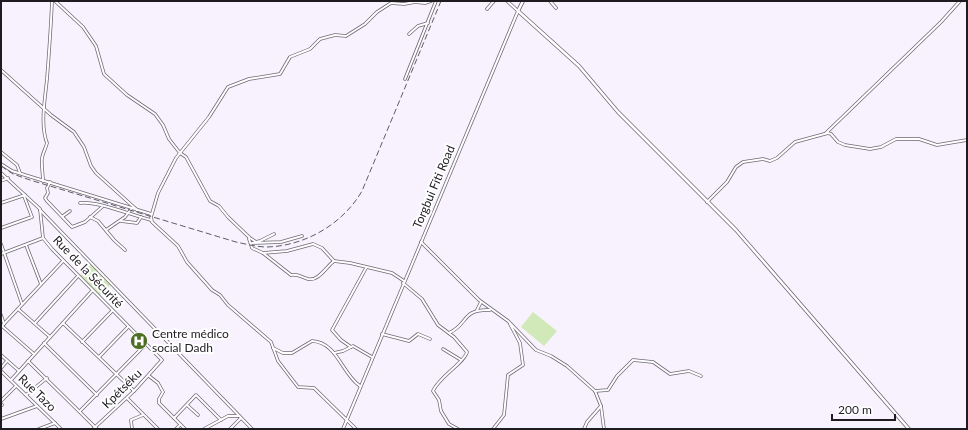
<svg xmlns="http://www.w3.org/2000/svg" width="968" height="430" viewBox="0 0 968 430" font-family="Lato,sans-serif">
  <rect width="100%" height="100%" fill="#f7f2fd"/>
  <g fill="#d1e9b9">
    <polygon points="91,264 111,285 99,296 79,276"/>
    <polygon points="533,312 557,331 544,346 521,327"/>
  </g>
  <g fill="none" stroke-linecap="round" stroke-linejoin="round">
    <defs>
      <g id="minor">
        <polyline points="55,1 83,27 96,46 104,74 127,95 155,114 163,125 169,139 180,153 186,157 210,201 219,206 228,217 250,238 256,242 260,241 274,234"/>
        <polyline points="550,1 556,8"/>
        <polyline points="487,9 494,1"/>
        <polyline points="409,34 418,26 428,23"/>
        <polyline points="1,70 51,115 74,132 84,147 91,166 96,173 137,210"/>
        <polyline points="405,79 436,1"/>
        <polyline points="826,133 941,22 960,1"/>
        <polyline points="1,152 17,165 20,173"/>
        <polyline points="1,164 12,171 151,214"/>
        <polyline points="1,173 40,209 43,238 52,249 162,360 134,391 93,429"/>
        <polyline points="1,181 8,178"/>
        <path d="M 43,181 C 43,174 41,164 42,158 C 43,152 46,148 47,143 C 40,125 45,99 47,79 C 49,53 51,27 52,1"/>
        <polyline points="50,182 47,188 48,193 45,198 47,201 72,227 85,222 102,207"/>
        <polyline points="707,202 727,182 736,167 743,162 763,159 770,161 777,158 795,142 828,133 831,134 838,142 845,145 870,149 881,147 896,139 919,139 937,145 967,140"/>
        <polyline points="1,203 25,195"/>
        <path d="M 80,203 C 95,200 134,216 151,220"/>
        <polyline points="40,210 252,429"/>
        <polyline points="63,216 70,211"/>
        <polyline points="90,217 98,221 114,240 125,250"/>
        <polyline points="121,221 137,223 141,217"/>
        <polyline points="1,228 32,217 24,196"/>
        <polyline points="106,230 125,217 132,208"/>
        <path d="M 249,239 L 252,248 L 263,253 L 291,275 C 299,274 301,277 308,279 C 318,282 327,266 334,261 L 350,263 L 392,273 L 404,281"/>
        <polyline points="421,242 479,300 508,321 536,350 551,356 567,366 595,391 601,406 604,429"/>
        <polyline points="252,243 281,242 302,236"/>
        <polyline points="1,244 22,304"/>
        <polyline points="26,245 41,284"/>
        <polyline points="263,253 287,251 313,244 322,248 334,261"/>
        <polyline points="1,254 43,238"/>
        <path d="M 403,283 L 422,299 L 438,325 L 454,337 L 467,352 C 465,362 439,377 433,391 L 439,400 L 441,411 L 449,424 L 458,429"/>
        <polyline points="18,309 50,337"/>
        <polyline points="477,310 481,302"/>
        <polyline points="1,315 4,324"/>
        <polyline points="35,323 78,276"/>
        <polyline points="63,323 134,391"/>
        <polyline points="2,326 34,354"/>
        <polyline points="1,327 63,261"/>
        <path d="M 449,333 C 469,324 461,309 490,310"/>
        <polyline points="382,334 409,341 418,334 430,339"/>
        <polyline points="82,342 112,311"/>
        <polyline points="44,343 97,395"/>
        <polyline points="351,347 341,340 332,330 366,268"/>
        <path d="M 273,348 L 283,353 L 292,353 L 312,341 C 337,342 342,374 360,386"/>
        <polyline points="443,349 461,360"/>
        <polyline points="334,353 343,351 353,346 372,357"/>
        <polyline points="1,355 19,371"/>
        <polyline points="99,357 128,327"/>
        <polyline points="28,361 97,429"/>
        <polyline points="1,368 7,361"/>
        <polyline points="1,371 61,429"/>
        <polyline points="149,376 158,383 163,392 159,399 159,403 185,429"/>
        <polyline points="11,380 92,291"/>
        <polyline points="595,391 608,390 617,376 633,360 653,362 670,374 689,371 701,376"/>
        <polyline points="26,395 47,378"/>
        <polyline points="127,398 158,429"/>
        <polyline points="1,401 16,386"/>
        <polyline points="1,404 2,405"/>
        <polyline points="187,405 198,415"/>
        <polyline points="80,411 146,344"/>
        <polyline points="174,418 196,395 221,420"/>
        <polyline points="1,419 37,406"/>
        <polyline points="39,429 55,423"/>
        <polyline points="132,429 131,420 143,415"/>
        <polyline points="176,429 180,425"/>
        <polyline points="204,429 228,416 239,416"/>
        <polyline points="230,429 241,418"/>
        <polyline points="343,429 518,11 507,1"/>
        <polyline points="356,429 314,388 298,387 278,361 271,342 228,305 220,295 212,290 187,262 178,246 152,222 151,217 158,193 176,158 209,117 228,87 249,79 280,74 290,57 310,49 320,39 335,35 346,36 365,24 377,12 391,3 404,4 415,2 425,3 431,1"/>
        <polyline points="493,429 504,415 508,375 523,365 520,343 510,324"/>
        <polyline points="584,429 587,422 601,406"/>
      </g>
      <polyline id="tertiary" points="523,1 518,11 579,66 618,112 736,230 909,429"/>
    </defs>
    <use href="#minor" stroke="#6f6876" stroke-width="3.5"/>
    <use href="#tertiary" stroke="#6f6876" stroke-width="4"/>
    <use href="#minor" stroke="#fff" stroke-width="2"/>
    <use href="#tertiary" stroke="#fff" stroke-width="2.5"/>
    <path stroke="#605c64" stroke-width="1" stroke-dasharray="6 3" stroke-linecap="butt" d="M 1,166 L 13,174 L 30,180 L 236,242 C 246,244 256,247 267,247 C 305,246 343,224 362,191 L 441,1"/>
  </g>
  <defs>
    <symbol id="hospital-disc" viewBox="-11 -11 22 22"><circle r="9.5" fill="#4d6d23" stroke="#fff"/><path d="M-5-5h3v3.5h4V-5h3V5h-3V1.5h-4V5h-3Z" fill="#fff"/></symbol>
  </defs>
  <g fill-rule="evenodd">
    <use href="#hospital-disc" x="129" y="331" width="20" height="20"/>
  </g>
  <g text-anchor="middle" stroke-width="4" stroke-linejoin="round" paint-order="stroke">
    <g font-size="12" fill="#1e1b21" stroke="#fff">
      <text transform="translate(434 187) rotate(-67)" y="4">Torgbui Fiti Road</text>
      <text transform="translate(88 272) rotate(46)" y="4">Rue de la Sécurité</text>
      <text transform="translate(122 389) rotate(-45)" y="4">Kpétséku</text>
      <text transform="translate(37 393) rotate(44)" y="4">Rue Tazo</text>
    </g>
    <g font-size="12" fill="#1e1b21" stroke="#fff" text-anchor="start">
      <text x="152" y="338">Centre médico<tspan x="152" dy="14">social Dadh</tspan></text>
    </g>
  </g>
  <rect width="968" height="430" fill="none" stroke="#1e1b21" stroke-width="4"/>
  <path d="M832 414v6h63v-6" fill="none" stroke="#1e1b21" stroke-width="2"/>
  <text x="838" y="414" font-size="12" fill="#1e1b21" stroke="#ffffff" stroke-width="3" paint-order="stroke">200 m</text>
</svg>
